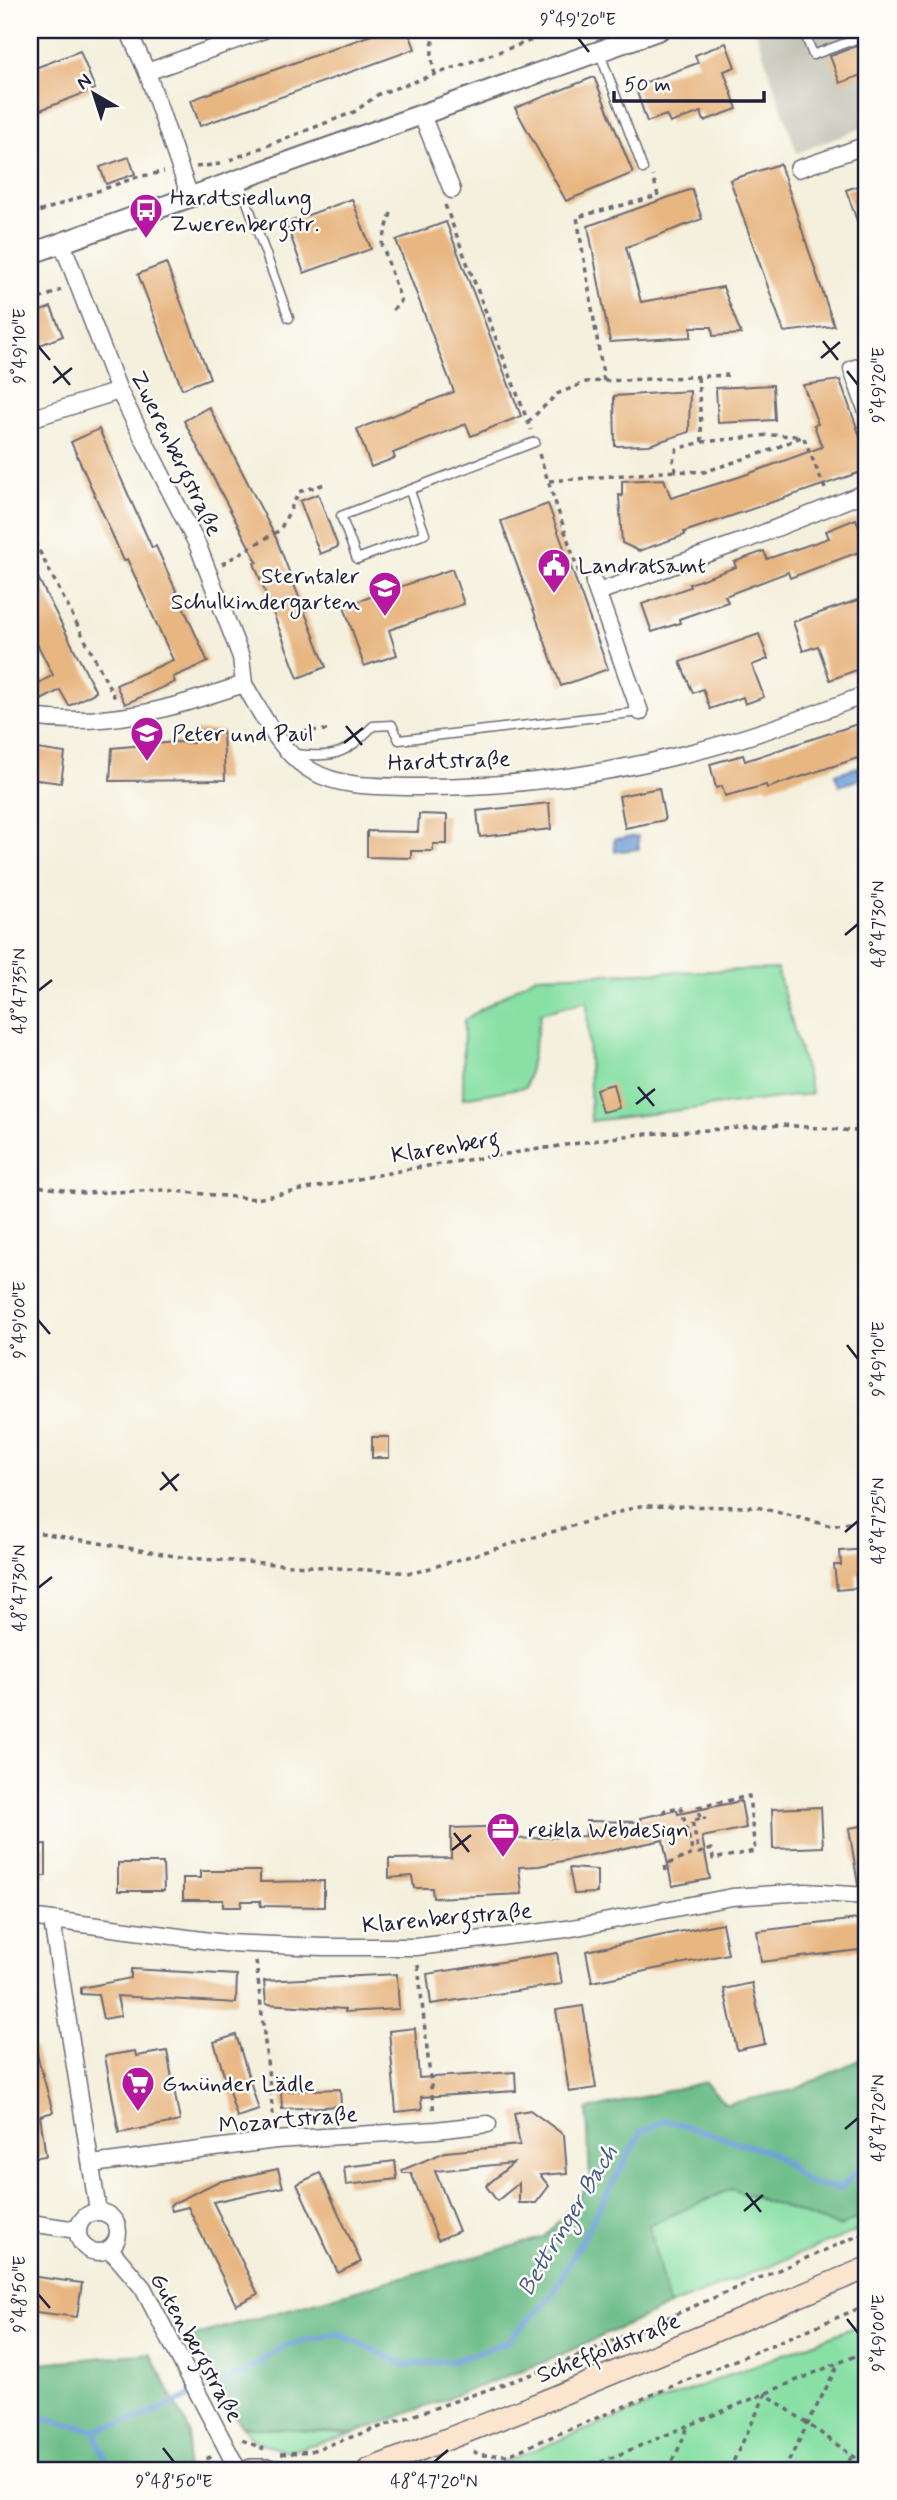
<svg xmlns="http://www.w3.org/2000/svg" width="897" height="2500" viewBox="0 0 897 2500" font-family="Mynerve,sans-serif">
  <rect width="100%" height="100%" fill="#fdfcf7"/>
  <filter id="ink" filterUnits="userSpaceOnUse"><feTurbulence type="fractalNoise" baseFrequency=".0143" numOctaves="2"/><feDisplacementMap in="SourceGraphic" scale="14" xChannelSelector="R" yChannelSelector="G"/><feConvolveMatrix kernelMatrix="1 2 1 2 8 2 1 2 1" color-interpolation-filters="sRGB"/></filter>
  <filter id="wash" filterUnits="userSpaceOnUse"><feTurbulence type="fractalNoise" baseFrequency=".00686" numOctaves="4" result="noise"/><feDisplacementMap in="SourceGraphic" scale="28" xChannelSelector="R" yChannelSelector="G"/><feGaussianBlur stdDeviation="1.57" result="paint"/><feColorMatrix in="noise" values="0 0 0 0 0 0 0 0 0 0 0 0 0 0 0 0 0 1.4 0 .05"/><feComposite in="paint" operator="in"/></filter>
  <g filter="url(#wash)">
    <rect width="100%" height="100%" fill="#f4f0dd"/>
    <polygon fill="#c5c5b8" points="755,30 867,30 867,126 797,153"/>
    <g fill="#88e0a5" stroke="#558170" stroke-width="2">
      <polygon points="777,969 812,1094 591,1121 587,1001 541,1013 526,1087 463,1098 464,1020 536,976"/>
      <polygon points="731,2189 840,2227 867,2212 867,2227 669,2306 648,2225"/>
      <polygon points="867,2322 867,2470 482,2470"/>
      <polygon points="241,2426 353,2434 287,2451 257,2443"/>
    </g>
    <g fill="#6ebe8a" stroke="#487062" stroke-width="2">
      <polygon points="867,2056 867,2212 840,2227 731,2189 649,2225 669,2306 547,2361 353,2434 241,2426 193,2336 545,2237 590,2183 587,2110 705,2082 726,2104 794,2090"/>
      <polygon points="150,2353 190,2432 186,2470 30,2469 30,2364"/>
    </g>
    <g fill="#6f9fd9" stroke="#48608a" stroke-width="2">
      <polygon points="858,767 861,779 839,786 835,774"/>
      <polygon points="638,836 639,849 615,852 614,839"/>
    </g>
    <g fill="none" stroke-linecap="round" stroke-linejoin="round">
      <g stroke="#6f9fd9" stroke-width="6">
        <polyline points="30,2415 95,2430 140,2418 245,2372 285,2346 337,2333 405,2365 454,2361 507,2342 550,2298 641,2132 666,2120 772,2153 810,2184 840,2189 867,2161"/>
        <polyline points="95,2430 109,2470"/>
      </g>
    </g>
    <g id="blocks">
      <g fill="#e8b681">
        <polygon points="385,30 408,30 415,49 200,126 191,100"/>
        <polygon points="867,42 867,73 840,83 830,56"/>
        <polygon points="726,43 735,67 724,71 737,109 704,121 701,112 670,123 666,115 647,122 635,86 698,63 695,55"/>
        <polygon points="80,51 95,89 30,114 30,70"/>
        <polygon points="594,77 633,173 566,201 515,108"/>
        <polygon points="129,157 135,174 106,184 100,167"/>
        <polygon points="780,164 834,326 784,332 730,180"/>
        <polygon points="867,183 867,243 865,243 846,190"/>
        <polygon points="692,189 702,219 626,247 641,302 723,287 741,334 713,336 712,327 691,327 691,337 610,342 588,226"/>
        <polygon points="352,199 371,249 304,273 286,223"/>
        <polygon points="446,222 521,416 471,436 466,424 393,453 395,458 371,467 357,429 454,392 396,240"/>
        <polygon points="166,263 210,378 182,389 138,274"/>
        <polygon points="51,307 63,336 30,349 30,315"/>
        <polygon points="840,380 867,456 867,470 684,532 685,535 639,551 622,543 619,495 622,496 622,481 664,479 671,498 739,477 822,447 814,425 818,424 803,385"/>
        <polygon points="773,385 775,420 718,423 716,388"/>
        <polygon points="690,391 689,432 649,445 615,446 614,396"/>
        <polygon points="209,407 276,538 326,667 298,678 254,563 257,562 184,421"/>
        <polygon points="99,429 152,548 156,546 208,662 173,677 175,682 125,704 116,685 173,660 127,559 124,561 71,442"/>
        <polygon points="318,494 338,547 320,554 300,501"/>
        <polygon points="548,504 608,669 561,686 501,521"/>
        <polygon points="856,519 867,549 790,578 788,572 725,596 728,602 679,619 680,623 652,632 642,604 690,587 689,584 736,567 734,562 764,551 767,559 829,538 826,531"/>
        <polygon points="30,562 96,692 69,706 60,690 30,706 30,688 53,675 30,630"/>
        <polygon points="452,569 464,604 389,630 397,655 364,666 344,606"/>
        <polygon points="867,597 867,666 830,680 818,646 803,651 793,622"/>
        <polygon points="759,634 768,659 752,665 764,697 745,704 743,697 710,709 703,689 693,693 680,662"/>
        <polygon points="867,721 867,755 767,788 766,785 725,796 722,786 716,788 710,764 743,755 745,761"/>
        <polygon points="193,730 223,731 225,780 110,781 112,748 176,742 193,743"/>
        <polygon points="30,748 65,753 61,783 30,779"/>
        <polygon points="659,788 665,820 625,828 619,796"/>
        <polygon points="549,803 551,829 480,837 477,811"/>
        <polygon points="419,814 447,815 447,844 433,844 433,851 411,851 411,858 367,857 367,831 418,832"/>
        <polygon points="613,1084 619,1108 602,1112 596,1089"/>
        <rect x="372" y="1437" width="17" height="21"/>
        <polygon points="867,1549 867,1574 856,1575 857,1588 837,1590 834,1565 841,1565 840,1551"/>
        <polygon points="741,1801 746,1828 702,1837 710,1879 672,1886 663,1840 539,1866 519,1867 522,1894 433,1898 432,1888 414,1888 412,1876 389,1878 389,1859 451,1858 451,1828 516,1826 517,1839 586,1836 586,1821 641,1822 640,1818 677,1810 678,1814"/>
        <polygon points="821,1807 823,1847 773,1849 772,1809"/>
        <polygon points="867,1825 867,1885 858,1885 849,1828"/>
        <polygon points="46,1844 46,1876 30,1876 30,1845"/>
        <polygon points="118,1863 163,1863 164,1891 118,1891"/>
        <polygon points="569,1868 597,1870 597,1893 574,1894"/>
        <polygon points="200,1871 260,1871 260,1882 324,1881 324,1907 261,1906 260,1901 242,1901 241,1907 223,1907 223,1900 183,1900 183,1878 200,1878"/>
        <polygon points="867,1918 867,1949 761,1962 757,1931"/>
        <polygon points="722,1923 728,1954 592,1982 586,1951"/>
        <polygon points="557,1953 562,1984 431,2004 427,1974"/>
        <polygon points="131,1969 237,1975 236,2003 117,1996 121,2016 103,2019 98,1995 81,1994 81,1988 131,1978"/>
        <polygon points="397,1974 399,2009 345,2012 345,2009 266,2004 264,1981"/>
        <polygon points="752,1983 765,2044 737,2050 724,1989"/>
        <polygon points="583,2006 596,2088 569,2092 556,2010"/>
        <polygon points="415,2028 419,2078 515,2072 516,2091 421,2097 422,2109 396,2112 389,2031"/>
        <polygon points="236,2035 259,2110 237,2117 214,2042"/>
        <polygon points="35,2047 53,2112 40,2116 46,2156 30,2158 30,2111 35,2111 30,2091 30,2048"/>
        <polygon points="135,2051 136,2056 167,2051 180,2121 119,2133 105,2056"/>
        <polygon points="340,2089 341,2106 282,2109 281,2091"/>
        <polygon points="530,2110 564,2135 567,2173 540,2175 549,2186 536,2203 519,2203 519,2183 497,2201 486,2186 513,2163 435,2171 459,2231 438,2240 411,2173 403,2173 402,2170 445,2152 520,2145 514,2113"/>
        <polygon points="395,2161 397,2179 346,2185 344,2167"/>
        <polygon points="278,2169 283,2187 213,2202 258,2294 236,2305 188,2207 172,2211 170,2205 217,2182"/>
        <polygon points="320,2173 361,2262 338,2273 297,2184"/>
        <polygon points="30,2276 82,2283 77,2317 35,2312 36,2307 30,2306"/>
      </g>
    </g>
  </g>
  <g filter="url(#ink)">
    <use href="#blocks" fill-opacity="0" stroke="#6c6a74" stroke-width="2"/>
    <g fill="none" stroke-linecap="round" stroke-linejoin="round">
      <defs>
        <g id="service">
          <polyline points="817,30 805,34 813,55 867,35"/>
          <polyline points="599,51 643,169"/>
          <polyline points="239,180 289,318"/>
          <polyline points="410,491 425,534 357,559 341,516 535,442"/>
          <path d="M 293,754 C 334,757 343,757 373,726 L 392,725 L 399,740 L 640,712"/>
        </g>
        <g id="minor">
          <polyline points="128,30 147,72 190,197"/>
          <polyline points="147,72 264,30"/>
          <polyline points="422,115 452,190"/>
          <polyline points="798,169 867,145"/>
          <polyline points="62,243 119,391 198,546 241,657 244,684"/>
          <polyline points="867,364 852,369 867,412"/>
          <polyline points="30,419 119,391"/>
          <polyline points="594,583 640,712"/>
          <polyline points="598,592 746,540 867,492"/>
          <path d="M 30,717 C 111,728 168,709 244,684 C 262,714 280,753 312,771 C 341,788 378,786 411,787 C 502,788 597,776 685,754 C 745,740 810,716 867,694"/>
          <polyline points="30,1917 225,1943 323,1947 416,1947 567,1929 732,1897 806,1892 867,1896"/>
          <polyline points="52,1921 98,2211"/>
          <polyline points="92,2164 276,2140 436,2130 488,2124"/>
          <circle cx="98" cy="2232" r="20"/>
          <polyline points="30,2223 77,2230"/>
          <polyline points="110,2249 143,2288 238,2470"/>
        </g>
        <polyline id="tertiary" points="30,254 659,30"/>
        <g id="secondary">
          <polyline points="251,2470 269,2470"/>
          <polyline points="368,2470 545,2401 867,2268"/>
        </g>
      </defs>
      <use href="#service" stroke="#6c6a74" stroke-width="11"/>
      <use href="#minor" stroke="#6c6a74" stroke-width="19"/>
      <use href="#tertiary" stroke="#6c6a74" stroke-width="23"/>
      <use href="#secondary" stroke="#6c6a74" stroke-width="24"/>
      <g stroke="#6c6a74" stroke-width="3.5" stroke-dasharray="5 5" stroke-linecap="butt">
        <path d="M 435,75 C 431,58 430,46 437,30"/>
        <polyline points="230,160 354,112 379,94 561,30"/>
        <polyline points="196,167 220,164"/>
        <polyline points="445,205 531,430"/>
        <polyline points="391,213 382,244 401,301 392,311"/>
        <polyline points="30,215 137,177 164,172"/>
        <polyline points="30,303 61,290"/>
        <polyline points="698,377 702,442 677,449 673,461 676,471 704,472 771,450 803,436 826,491"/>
        <polyline points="604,381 577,217 658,196 653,176"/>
        <polyline points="528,422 557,394 586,382 728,375"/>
        <polyline points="702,442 770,435 801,436"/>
        <polyline points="539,454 579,573"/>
        <polyline points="549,481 676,471"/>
        <polyline points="30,533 116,700"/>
        <polyline points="222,564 280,530 299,492 328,483"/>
        <polyline points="292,731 332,730"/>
        <polyline points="30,1185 84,1193 163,1190 256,1199 414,1168 632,1135 783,1125 867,1132"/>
        <polyline points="30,1531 186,1558 413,1573 640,1506 757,1507 831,1526 867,1520"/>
        <polyline points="700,1819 692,1821 699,1853 712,1849 713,1859 755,1851 749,1796 698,1807 700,1819 706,1818"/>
        <polyline points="666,1871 665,1865 693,1854 681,1807 665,1810 666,1813"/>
        <polyline points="256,1961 274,2124"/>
        <polyline points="418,1965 434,2114"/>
        <polyline points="242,2440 264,2449"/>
        <polyline points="473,2451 480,2455 508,2455 867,2305"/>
        <polyline points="281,2454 311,2451 550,2368 867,2232"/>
        <polyline points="211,2457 208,2458 211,2470"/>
        <polyline points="582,2470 867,2351"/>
        <polyline points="669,2470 688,2427"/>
        <polyline points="729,2470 766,2394 867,2466"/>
        <polyline points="784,2470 839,2363"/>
        <polyline points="845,2470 852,2455"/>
      </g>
      <use href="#service" stroke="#fff" stroke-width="8"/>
      <use href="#minor" stroke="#fff" stroke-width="16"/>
      <use href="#tertiary" stroke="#fff" stroke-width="19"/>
      <use href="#secondary" stroke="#fce5cf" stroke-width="21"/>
    </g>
  </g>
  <path fill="none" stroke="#22223b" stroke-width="2.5" d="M 578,38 L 589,52M 823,341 L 838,360M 38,346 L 50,360M 821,358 L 840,342M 54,366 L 70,385M 847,371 L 858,385M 53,383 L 72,368M 346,726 L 362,745M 344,743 L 363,728M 845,935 L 858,924M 38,991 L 52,980M 638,1087 L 654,1106M 636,1104 L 655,1089M 38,1320 L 50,1334M 847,1345 L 858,1359M 162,1472 L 177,1491M 160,1490 L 179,1474M 845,1532 L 858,1521M 38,1588 L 52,1577M 454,1833 L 469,1852M 452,1850 L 471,1835M 845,2129 L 858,2118M 746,2193 L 761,2212M 744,2211 L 763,2195M 38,2294 L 50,2308M 847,2319 L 858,2333M 163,2448 L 174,2462M 434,2462 L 448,2450"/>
  <defs>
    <symbol id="bus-pin" viewBox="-11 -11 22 30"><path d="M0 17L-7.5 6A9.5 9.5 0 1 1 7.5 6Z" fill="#b5179e" stroke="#fdfcf7"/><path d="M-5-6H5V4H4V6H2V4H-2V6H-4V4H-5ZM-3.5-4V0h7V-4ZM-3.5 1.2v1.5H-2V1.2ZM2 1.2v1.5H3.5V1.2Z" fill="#fff"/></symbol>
    <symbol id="civic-pin" viewBox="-11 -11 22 30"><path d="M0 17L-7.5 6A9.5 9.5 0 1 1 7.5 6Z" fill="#b5179e" stroke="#fdfcf7"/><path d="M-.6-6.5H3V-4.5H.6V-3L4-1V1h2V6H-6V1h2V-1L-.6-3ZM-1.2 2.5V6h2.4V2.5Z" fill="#fff"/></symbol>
    <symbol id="school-pin" viewBox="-11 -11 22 30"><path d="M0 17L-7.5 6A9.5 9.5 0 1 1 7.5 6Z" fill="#b5179e" stroke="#fdfcf7"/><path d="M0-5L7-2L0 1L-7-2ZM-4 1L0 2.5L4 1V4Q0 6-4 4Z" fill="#fff"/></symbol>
    <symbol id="office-pin" viewBox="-11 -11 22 30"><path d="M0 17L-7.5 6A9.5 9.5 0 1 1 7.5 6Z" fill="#b5179e" stroke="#fdfcf7"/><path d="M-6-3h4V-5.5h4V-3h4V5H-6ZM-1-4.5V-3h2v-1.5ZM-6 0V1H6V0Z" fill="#fff"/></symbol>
    <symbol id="supermarket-pin" viewBox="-11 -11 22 30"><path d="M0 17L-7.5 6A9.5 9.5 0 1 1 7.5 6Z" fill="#b5179e" stroke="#fdfcf7"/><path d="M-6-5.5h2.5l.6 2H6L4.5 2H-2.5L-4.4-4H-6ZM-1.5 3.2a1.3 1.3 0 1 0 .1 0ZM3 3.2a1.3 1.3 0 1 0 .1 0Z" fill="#fff"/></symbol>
  </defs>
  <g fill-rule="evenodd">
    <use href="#bus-pin" x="127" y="191" width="38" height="52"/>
    <use href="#civic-pin" x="535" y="546" width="38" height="52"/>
    <use href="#school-pin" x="366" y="569" width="38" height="52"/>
    <use href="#school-pin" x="128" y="714" width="38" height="52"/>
    <use href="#office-pin" x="484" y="1810" width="38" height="52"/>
    <use href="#supermarket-pin" x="119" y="2064" width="38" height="52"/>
  </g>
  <g text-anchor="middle" stroke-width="5" stroke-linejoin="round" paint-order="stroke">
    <g font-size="23" fill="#22223b" stroke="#fdfcf7" text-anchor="start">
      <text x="170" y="205">Hardtsiedlung<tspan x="170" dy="26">Zwerenbergstr.</tspan></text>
      <text x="578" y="573">Landratsamt</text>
      <text x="360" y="583" text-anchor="end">Sterntaler<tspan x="360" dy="26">Schulkindergarten</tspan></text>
      <text x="172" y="741">Peter und Paul</text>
      <text x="528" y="1837">reikla Webdesign</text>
      <text x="162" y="2091">Gmünder Lädle</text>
    </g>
    <g font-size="23" fill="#22223b" stroke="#fdfcf7">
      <text transform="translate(177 453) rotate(64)" y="8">Zwerenbergstraße</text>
      <text transform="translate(449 760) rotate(-2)" y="8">Hardtstraße</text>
      <text transform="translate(445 1146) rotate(-9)" y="8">Klarenberg</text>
      <text transform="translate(447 1917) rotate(-5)" y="8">Klarenbergstraße</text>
      <text transform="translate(288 2119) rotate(-5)" y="8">Mozartstraße</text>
      <text transform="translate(197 2347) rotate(61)" y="8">Gutenbergstraße</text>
      <text transform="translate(608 2347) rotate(-22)" y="8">Scheffoldstraße</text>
    </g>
    <g font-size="24" font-style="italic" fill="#455a82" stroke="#fdfcf7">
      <text transform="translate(567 2220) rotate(-59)" y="8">Bettringer Bach</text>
    </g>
  </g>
  <rect width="897" height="2500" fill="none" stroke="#fdfcf7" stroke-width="77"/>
  <g transform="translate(94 94) rotate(321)" stroke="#fdfcf7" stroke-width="5" paint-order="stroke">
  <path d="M0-5L12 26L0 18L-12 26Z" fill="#22223b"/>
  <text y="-10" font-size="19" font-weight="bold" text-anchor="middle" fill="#22223b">N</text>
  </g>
  <path d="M614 91v10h150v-10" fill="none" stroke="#22223b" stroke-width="3.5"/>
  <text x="624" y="91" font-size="21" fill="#22223b" stroke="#fdfcf7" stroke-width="5" paint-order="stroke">50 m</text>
  <rect x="38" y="38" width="820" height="2424" fill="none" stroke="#22223b" stroke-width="2.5"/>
  <g font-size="18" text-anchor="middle" fill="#22223b">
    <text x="578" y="25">9°49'20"E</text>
    <text transform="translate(19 346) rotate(-90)" y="6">9°49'10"E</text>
    <text transform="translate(878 385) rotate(-90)" y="6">9°49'20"E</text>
    <text transform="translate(878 924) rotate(-90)" y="6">48°47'30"N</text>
    <text transform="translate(19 991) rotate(-90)" y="6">48°47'35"N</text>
    <text transform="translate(19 1320) rotate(-90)" y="6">9°49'00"E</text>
    <text transform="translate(878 1359) rotate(-90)" y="6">9°49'10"E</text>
    <text transform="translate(878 1521) rotate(-90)" y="6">48°47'25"N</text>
    <text transform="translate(19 1588) rotate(-90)" y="6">48°47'30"N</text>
    <text transform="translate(878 2118) rotate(-90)" y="6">48°47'20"N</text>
    <text transform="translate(19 2294) rotate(-90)" y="6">9°48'50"E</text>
    <text transform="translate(878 2333) rotate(-90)" y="6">9°49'00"E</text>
    <text x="174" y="2487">9°48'50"E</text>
    <text x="434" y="2487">48°47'20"N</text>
  </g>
</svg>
